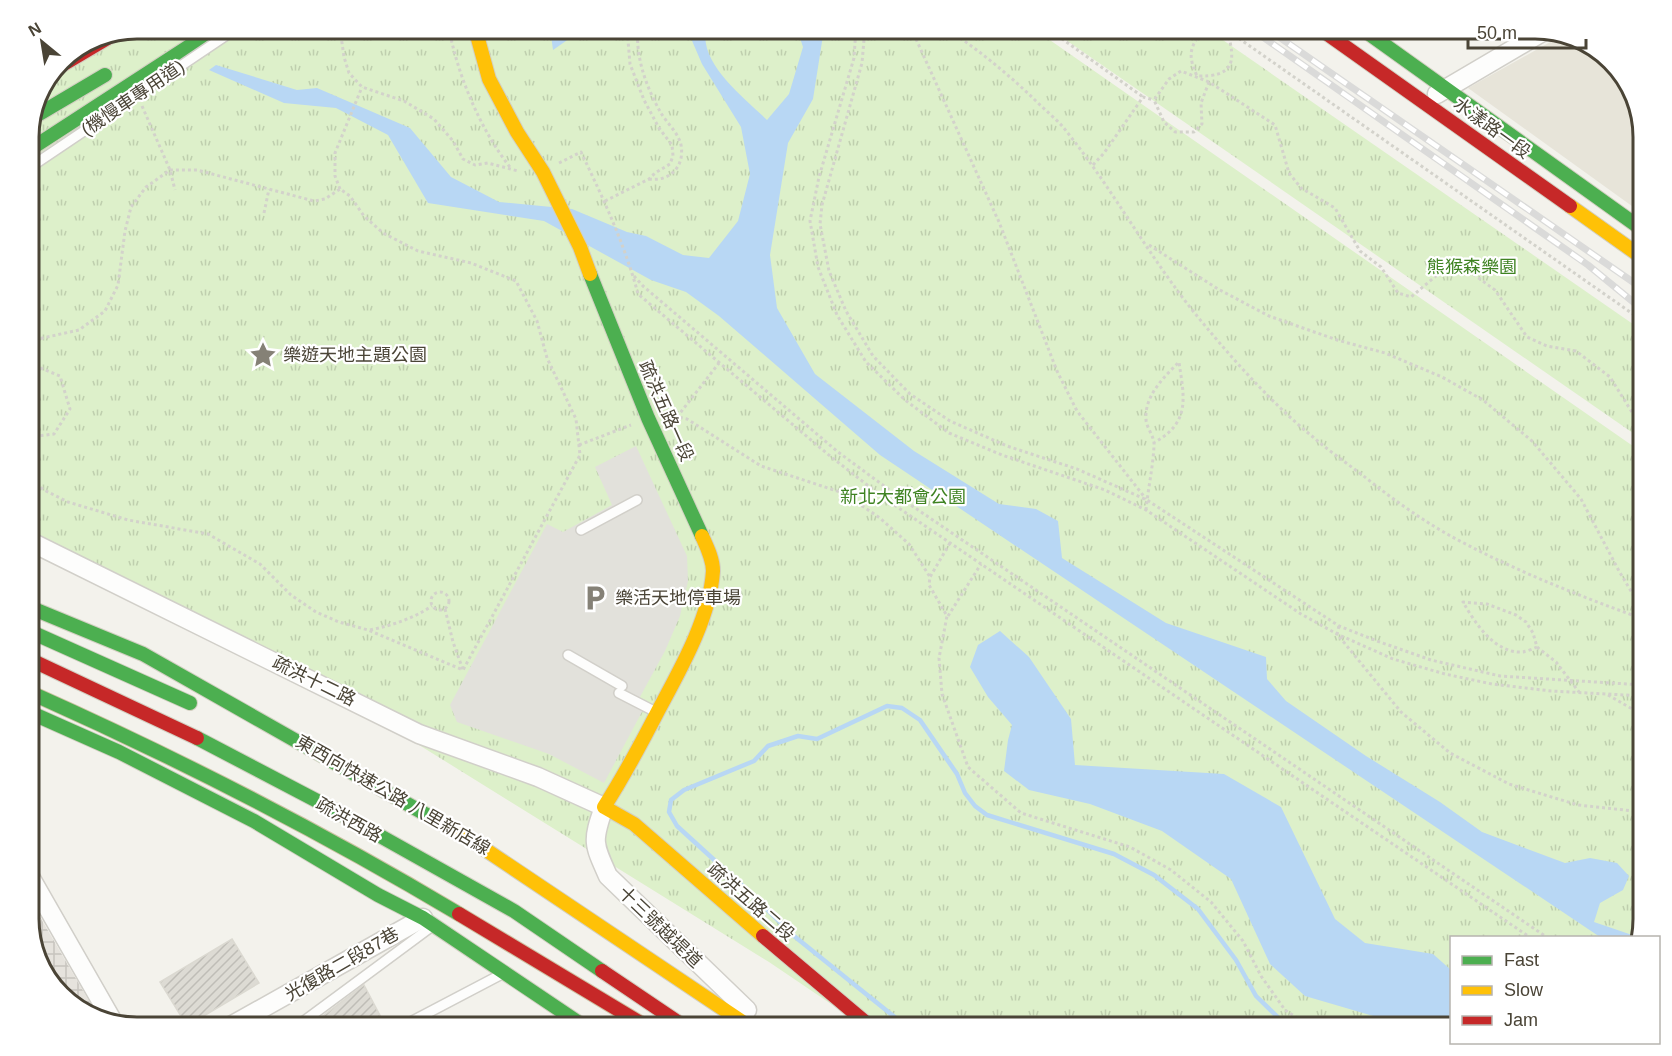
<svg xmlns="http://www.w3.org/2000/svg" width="1672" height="1056" viewBox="0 0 1672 1056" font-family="Helvetica,'Noto Sans TC',sans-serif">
  <defs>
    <pattern id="industrial-grid" width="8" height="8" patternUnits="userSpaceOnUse" patternTransform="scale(1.5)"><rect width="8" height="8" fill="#e6e3dd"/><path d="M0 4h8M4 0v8" fill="none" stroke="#c7c4be"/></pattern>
    <pattern id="park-tufts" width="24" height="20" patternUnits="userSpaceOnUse" patternTransform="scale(1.5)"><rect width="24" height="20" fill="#ddf0ca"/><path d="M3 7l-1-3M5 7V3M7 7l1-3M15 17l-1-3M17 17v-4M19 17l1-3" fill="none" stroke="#bfcfae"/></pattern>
    <pattern id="building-hatch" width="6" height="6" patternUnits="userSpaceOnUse" patternTransform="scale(1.5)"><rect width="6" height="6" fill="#dddbd4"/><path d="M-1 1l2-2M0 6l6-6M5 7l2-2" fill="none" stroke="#bfbdb7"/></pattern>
  </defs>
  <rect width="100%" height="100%" fill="#f3f2ec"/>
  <polygon fill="#e7e4d9" points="1561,36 1595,47 1629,83 1643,136 1643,214 1468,88"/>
  <polygon fill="url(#industrial-grid)" points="29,898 97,1015 77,1009 43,973 29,926"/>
  <g fill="url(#park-tufts)">
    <polygon points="137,28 1034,29 1643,453 1643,920 1638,937 1452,938 1451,1027 865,1027 769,962 340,696 29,536 29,130 60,60 96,37"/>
    <polygon points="1050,29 1207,29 1643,331 1643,440"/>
  </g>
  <polygon fill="#e2e1db" points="636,446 687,556 688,581 680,616 665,651 635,706 643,710 604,783 549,754 457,722 450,705 547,524 563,532 612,505 595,467"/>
  <g fill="#b8d7f4">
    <polygon points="550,28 583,28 583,29 553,50"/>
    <path d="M 687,29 L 706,29 C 699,64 744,97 767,120 L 789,94 L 803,47 L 797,29 L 824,29 L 813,99 L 788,143 L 770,255 L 777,308 L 815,374 L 914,451 L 999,504 L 1036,509 L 1058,521 L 1062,558 L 1166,623 L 1266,657 L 1267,679 L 1286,701 L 1366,756 L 1440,802 L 1482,832 L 1565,863 L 1590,858 L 1617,863 L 1629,876 L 1623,890 L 1600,903 L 1594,922 L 1638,937 L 1600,937 L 880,455 L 719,316 L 686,292 L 651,280 L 544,221 L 428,203 L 388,135 L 336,108 L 284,103 L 209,70 L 216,65 L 297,90 L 317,88 L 410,128 L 451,177 L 499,202 L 572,209 L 627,232 L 646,236 L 683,255 L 709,258 L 738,221 L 750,174 L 741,127 L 702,64 Z"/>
    <polygon points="1000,631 1029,657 1071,719 1075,765 1224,774 1281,807 1335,919 1365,943 1433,954 1451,970 1451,1024 1387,1020 1305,996 1270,964 1231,879 1162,831 1090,804 1029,790 1004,771 1008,740 1012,725 988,697 970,667 978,645"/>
  </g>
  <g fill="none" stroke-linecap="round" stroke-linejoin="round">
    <polyline stroke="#b8d7f4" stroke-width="4.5" points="907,1027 794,936 745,888 677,826 669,812 671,800 684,790 754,761 768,746 798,736 817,739 887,706 902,708 920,720 957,774 965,793 975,806 987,815 1114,854 1154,875 1198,909 1236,960 1256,996 1288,1027"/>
  </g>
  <g fill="url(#building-hatch)" stroke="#dbd9d1" stroke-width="1.5">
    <polygon points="232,939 259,983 187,1026 160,982"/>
    <polygon points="364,985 384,1023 377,1028 307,1028"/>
  </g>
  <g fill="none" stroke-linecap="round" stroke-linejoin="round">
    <defs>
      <g id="lane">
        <polyline points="581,530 637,500"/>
        <polyline points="568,655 622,686"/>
        <polyline points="619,693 656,712"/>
        <polyline points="296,1027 431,927"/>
        <polyline points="401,1027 502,974"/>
      </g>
      <g id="street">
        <polyline points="1437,94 1544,31"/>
        <path d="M 29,541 L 419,734 L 538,777 L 604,807 C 592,841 593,843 608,876 L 747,1010"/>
        <polyline points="29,875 112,1020"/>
        <polyline points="229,1027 423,918"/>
      </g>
      <g id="fast">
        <polyline points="1361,28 1643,230"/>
        <polyline points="34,117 105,75"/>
        <polyline points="29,150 217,28"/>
        <polyline points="590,274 648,418 702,536"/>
        <polyline points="29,607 143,654 448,827"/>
        <polyline points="29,631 190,703"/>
        <polyline points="29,712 119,752 254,821 378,895 423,918 585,1027"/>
        <polyline points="197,738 323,804 514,911 602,971"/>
      </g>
      <g id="slow">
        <polyline points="475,28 489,79 517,132 543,172 580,247 590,274"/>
        <polyline points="1570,206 1643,258"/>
        <path d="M 702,536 C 707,547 713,559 713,571 C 710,618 680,670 658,711 C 641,744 624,776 604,807 L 634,824 L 763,936"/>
        <polyline points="448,827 483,848 750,1027"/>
      </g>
      <g id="jam">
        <polyline points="1319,28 1570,206"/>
        <polyline points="57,68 116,33"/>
        <polyline points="29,659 197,738"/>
        <polyline points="763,936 871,1027"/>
        <polyline points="602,971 685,1027"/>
      </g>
    </defs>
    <use href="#lane" stroke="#d1cfc9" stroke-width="12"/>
    <use href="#street" stroke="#d1cfc9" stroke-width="21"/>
    <use href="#fast" stroke="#d3d0c2" stroke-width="16"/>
    <use href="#slow" stroke="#d3d0c2" stroke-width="16"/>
    <use href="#jam" stroke="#d3d0c2" stroke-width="16"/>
    <g stroke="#d3d2cb" stroke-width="3" stroke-dasharray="3 3" stroke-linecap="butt">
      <polyline points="331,28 341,36 344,57 349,73 362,87 404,101 434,119 453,141 463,159 475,165 488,163 518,171"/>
      <path d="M 449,28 C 457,74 481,131 510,167"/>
      <path d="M 638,28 C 635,57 647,89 661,113 C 667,123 679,134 681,145 C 685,166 670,182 649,179"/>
      <polyline points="750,28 753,32 757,28"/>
      <polyline points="856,28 854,58 819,177 810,221 818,267 837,315 866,362 905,400 949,433 1002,455 1105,490 1146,510 1301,614 1337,634 1393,659 1445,674 1492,684 1551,691 1643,696"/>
      <polyline points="865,28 862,63 822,205 820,224 829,271 846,311 873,356 910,394 950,421 1007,446 1077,469 1147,500 1339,626 1377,641 1431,660 1500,676 1643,685"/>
      <polyline points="911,28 999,222 1057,371 1077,411 1146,499"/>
      <path d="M 945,28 C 978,49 1008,74 1036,101 C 1045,110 1055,118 1063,127 C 1111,186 1146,252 1193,311 C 1227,353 1271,403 1313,437 C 1328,450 1345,462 1361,474 C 1391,498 1424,522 1458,540 C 1518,572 1580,596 1643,619"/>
      <polyline points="1047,28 1143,97"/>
      <polyline points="1224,28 1643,321"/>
      <path d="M 1227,31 C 1237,63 1233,77 1197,76 C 1190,60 1188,51 1198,37 Z"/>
      <polyline points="1209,82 1201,103 1202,124 1194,132 1175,132 1164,122 1154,100 1169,79 1181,71 1209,82 1275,125 1289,173 1301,188 1335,208 1360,251 1381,267 1398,293 1411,297 1443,270 1473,274 1495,290 1527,337 1547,346 1576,351 1610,377 1640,425 1643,428"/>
      <polyline points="142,106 170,170 175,190"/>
      <path d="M 559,163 L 581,152 C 603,198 625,245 638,294 L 830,456 L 884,498 L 1531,938"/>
      <polyline points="1093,165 1104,153 1143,97 1154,100"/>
      <polyline points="340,189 335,176 335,153 362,87"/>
      <polyline points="605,201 649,179 655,173 670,164 673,156 672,145 659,128 644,100 630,64 627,28"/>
      <polyline points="264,213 269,189"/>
      <polyline points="1149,245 1218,289 1269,316 1337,340 1385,353 1442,377 1483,400 1532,441 1581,499 1619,571 1643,611"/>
      <polyline points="634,276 643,286 838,452 899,497 1548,938"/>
      <polyline points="29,341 79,330 105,311 118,285 125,231 131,207 146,187 170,170 197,170 314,201 325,199 340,189 350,196 364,216 383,233 418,251 471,263 516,281 537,321 547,358 576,419 580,455 463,670 368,630 339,622 316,612 291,595 260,564 208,534 128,520 68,502 44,490 29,479"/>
      <polyline points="29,370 38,367 60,376 70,409 54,434 29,437"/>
      <polyline points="668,415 687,419 761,466 843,493 880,518 909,544 930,577"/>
      <polyline points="677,417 719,363"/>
      <polyline points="579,445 631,425"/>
      <path d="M 1146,510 C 1148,489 1153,467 1154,446 C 1155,437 1147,429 1146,420 C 1144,396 1164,377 1179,362 C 1184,397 1191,422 1155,442"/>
      <polyline points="950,543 930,577 929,585 947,616 939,658 942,694 968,767 1021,813 1130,847 1171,870 1211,902 1243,941 1261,976 1285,1010 1311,1027"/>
      <circle cx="440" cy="601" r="9"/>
      <polyline points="445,609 453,642 463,670"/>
      <polyline points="948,616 981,564"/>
      <polyline points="1339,626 1337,634 1401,712 1450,753 1509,784 1578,805 1643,812"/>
      <path d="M 370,630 C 393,625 412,619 432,606"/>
      <path d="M 1537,647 C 1533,649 1527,651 1523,652 C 1495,654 1475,623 1463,602 L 1487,604 L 1516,615 L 1526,622 L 1533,633 L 1537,647 L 1556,662 L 1579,692"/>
      <polyline points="1608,695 1634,710 1643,712"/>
    </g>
    <use href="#lane" stroke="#fdfdfc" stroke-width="9"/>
    <use href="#street" stroke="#fdfdfc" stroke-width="18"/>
    <use href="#fast" stroke="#4caf50" stroke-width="14"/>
    <use href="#slow" stroke="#ffc107" stroke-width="14"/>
    <use href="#jam" stroke="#c62828" stroke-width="14"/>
    <defs>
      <g id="rail">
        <polyline points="1250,28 1588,265 1643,310"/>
        <polyline points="1266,28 1643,289"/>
      </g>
    </defs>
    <use href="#rail" stroke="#dadad9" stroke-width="7"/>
    <use href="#rail" stroke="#fff" stroke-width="4.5" stroke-dasharray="14" stroke-linecap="butt"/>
    <defs>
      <polyline id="lane-bridge" points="29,168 237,28"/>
      <path id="fast-bridge" d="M 29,692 C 177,758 320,831 459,914"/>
      <polyline id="jam-bridge" points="459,914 647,1027"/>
    </defs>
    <use href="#lane-bridge" stroke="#d1cfc9" stroke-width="12" stroke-linecap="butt"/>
    <use href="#fast-bridge" stroke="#cec2a4" stroke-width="16" stroke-linecap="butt"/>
    <use href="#jam-bridge" stroke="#cec2a4" stroke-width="16" stroke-linecap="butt"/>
    <use href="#lane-bridge" stroke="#fdfdfc" stroke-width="9"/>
    <use href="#fast-bridge" stroke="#4caf50" stroke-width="14"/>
    <use href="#jam-bridge" stroke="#c62828" stroke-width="14"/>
  </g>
  <defs>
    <symbol id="sight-bare" viewBox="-9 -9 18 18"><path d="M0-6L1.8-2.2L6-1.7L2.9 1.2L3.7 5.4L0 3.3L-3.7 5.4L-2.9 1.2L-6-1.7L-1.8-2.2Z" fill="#858176" stroke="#fff" stroke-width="2.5" paint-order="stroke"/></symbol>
    <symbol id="parking-bare" viewBox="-9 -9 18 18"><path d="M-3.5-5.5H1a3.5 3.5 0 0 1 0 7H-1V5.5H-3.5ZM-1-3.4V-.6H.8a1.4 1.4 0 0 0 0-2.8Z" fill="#858176" stroke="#fff" stroke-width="2.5" paint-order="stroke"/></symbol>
  </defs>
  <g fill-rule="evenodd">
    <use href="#sight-bare" x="244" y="336" width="38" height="38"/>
    <use href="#parking-bare" x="576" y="579" width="38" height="38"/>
  </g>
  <g text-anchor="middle" stroke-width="4.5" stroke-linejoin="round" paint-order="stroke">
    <g font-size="18" fill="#4a4436" stroke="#fff">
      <text transform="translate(133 98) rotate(-34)" y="6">(機慢車專用道)</text>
      <text transform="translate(1492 128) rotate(36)" y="6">水漾路一段</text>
      <text transform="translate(666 411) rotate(66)" y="6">疏洪五路一段</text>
      <text transform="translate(314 681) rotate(26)" y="6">疏洪十二路</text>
      <text transform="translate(393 795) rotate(30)" y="6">東西向快速公路 八里新店線</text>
      <text transform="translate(349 820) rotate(29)" y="6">疏洪西路</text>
      <text transform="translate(751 902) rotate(41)" y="6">疏洪五路二段</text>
      <text transform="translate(660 927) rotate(44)" y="6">十三號越堤道</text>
      <text transform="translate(342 964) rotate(-30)" y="6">光復路二段87巷</text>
    </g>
    <g font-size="18" fill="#3f8322" stroke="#fff">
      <text x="1472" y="273">熊猴森樂園</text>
      <text x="903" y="503">新北大都會公園</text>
    </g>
    <g font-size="18" fill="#4a4436" stroke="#fff" text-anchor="start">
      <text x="283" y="361">樂遊天地主題公園</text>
      <text x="615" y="604">樂活天地停車場</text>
    </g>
  </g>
  <path d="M0 0H1672V1056H0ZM137 39H1535A98 98 0 0 1 1633 137V919A98 98 0 0 1 1535 1017H137A98 98 0 0 1 39 919V137A98 98 0 0 1 137 39Z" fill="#fff" fill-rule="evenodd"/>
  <path fill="none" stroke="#4a4436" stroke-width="3" d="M137 39H1535A98 98 0 0 1 1633 137V919A98 98 0 0 1 1535 1017H137A98 98 0 0 1 39 919V137A98 98 0 0 1 137 39Z"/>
  <rect x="1450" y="936" width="210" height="108" fill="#ffffff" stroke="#b7b4af" stroke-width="1.5"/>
  <rect x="1462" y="956" width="30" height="9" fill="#4caf50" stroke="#b7b4af" stroke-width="1.5"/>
  <text x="1504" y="966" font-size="18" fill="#4a4436">Fast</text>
  <rect x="1462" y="986" width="30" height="9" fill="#ffc107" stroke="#b7b4af" stroke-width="1.5"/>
  <text x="1504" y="996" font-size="18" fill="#4a4436">Slow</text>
  <rect x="1462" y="1016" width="30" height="9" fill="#c62828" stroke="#b7b4af" stroke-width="1.5"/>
  <text x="1504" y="1026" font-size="18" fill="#4a4436">Jam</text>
  <g transform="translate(42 42) rotate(330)" stroke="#ffffff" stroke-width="4.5" paint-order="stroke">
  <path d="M0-4.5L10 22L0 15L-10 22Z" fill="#4a4436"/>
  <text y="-9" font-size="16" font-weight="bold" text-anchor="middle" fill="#4a4436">N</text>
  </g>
  <path d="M1468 39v9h118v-9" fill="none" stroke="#4a4436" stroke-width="3"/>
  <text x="1477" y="39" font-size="18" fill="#4a4436" stroke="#ffffff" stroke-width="4.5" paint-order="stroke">50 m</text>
</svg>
